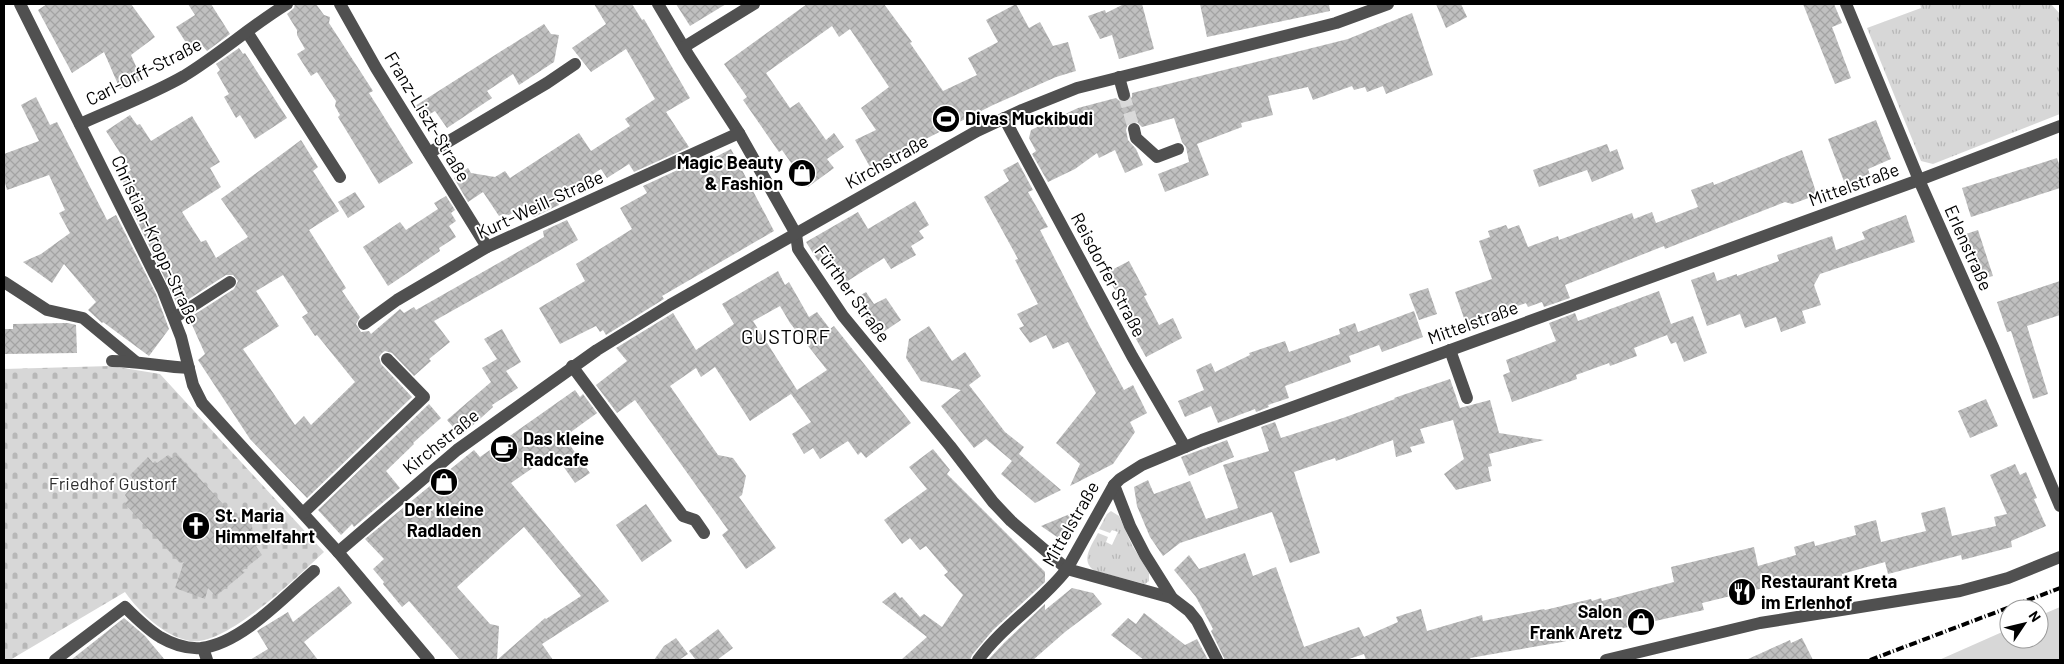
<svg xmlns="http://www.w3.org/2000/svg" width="2064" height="664" viewBox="0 0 2064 664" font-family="Barlow,sans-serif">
  <defs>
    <pattern id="grass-tufts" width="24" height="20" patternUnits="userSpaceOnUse" patternTransform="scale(1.25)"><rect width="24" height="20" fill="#d7d7d7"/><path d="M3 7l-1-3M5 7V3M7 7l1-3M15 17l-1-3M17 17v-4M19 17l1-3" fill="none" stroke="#b7b7b7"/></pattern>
    <pattern id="cemetery-stones" width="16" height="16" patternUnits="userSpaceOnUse" patternTransform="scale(1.25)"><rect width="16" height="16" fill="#d7d7d7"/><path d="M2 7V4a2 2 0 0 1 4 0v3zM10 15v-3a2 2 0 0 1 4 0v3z" fill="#b7b7b7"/></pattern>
    <pattern id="building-cross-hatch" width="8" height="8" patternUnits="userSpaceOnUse" patternTransform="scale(1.25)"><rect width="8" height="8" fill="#c0c0c0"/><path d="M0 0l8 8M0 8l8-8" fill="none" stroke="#a3a3a3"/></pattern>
  </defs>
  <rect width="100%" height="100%" fill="#fff"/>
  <g fill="url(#grass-tufts)">
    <polygon points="1920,4 2051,4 2060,14 2060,114 1933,164 1921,161 1867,28 1921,8"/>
    <path d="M 1111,511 L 1119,516 L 1132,545 L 1149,573 L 1149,581 L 1145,584 L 1095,571 C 1079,561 1092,545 1098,533 L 1108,537 L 1106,542 L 1112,545 L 1118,532 L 1112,530 L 1110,533 L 1099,529 L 1107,514 Z"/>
  </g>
  <path fill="url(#cemetery-stones)" d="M 111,366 L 160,374 L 324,552 C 299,575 226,647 190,641 C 164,636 140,613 125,592 L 10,660 L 4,660 L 4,369 Z"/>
  <polygon fill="#d7d7d7" points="2060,607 2060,660 1939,660 2009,629 2009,639 2039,639 2039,616"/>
  <g fill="url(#building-cross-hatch)" fill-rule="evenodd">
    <polygon points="47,4 131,4 155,37 131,55 142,80 120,89 104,52 72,73 38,10"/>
    <polygon points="188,4 211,4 230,34 207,51 202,45 192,52 176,27 195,15"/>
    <polygon points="295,4 316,4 324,15 330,17 329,23 373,91 369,93 413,163 379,184 338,117 340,115 335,106 336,101 330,92 317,72 311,76 297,54 305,49 297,35 297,30 287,14 294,8"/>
    <polygon points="594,4 632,4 642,20 644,19 690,98 666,112 689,147 634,172 629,164 607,178 601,169 556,198 559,205 534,217 526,204 509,215 503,214 499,216 483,192 468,202 454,178 468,168 471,173 495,177 505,171 510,178 579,133 591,151 630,126 625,119 655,99 626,49 591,72 572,48 606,24"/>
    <polygon points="676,4 726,4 690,26"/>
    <polygon points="807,4 884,4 912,42 910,43 943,91 977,75 968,58 998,42 986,20 1016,4 1029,28 1040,22 1053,46 1068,42 1076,71 1056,77 993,105 870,167 855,140 876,130 861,108 889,87 850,29 839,37 832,26 766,73 790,108 799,102 826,140 834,133 844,147 827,159 834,168 808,187 782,150 779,152 743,100 747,97 724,64"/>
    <polygon points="1124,4 1142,4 1154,49 1119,59 1112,35 1100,39 1088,16 1105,10 1106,13"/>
    <polygon points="1200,4 1329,4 1330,11 1207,37"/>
    <polygon points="1436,4 1461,4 1467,17 1446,28"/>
    <polygon points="1803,4 1834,4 1842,23 1832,27 1851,78 1835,84"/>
    <polygon points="1412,13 1433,75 1386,94 1383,86 1367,92 1365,87 1354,90 1352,86 1313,100 1308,87 1268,96 1273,115 1241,123 1242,127 1197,144 1209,175 1165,192 1158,174 1189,162 1186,147 1182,142 1174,118 1142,127 1136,121 1128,123 1126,130 1128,140 1136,149 1143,165 1125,173 1115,150 1099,158 1097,153 1075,169 1048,182 1032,154 1036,151 1029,138 1031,130 1078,108 1116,98 1122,103 1127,103 1132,97 1132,93 1348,39"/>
    <polygon points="544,24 551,34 559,35 554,62 519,85 513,74 487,91 492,98 447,128 435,111 423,118 415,106"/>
    <polygon points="239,48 243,54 245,53 287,118 255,139 240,115 236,118 224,97 229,94 217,73 220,70 216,64"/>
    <polygon points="36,97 50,125 57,122 107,220 116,215 156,294 169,329 149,356 103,322 102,323 88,310 96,302 64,264 52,283 23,262 41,254 70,233 59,213 65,210 49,175 7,190 4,179 4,154 39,141 21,105"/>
    <path d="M 130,115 L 137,125 L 140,124 L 151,141 L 192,116 L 220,162 L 210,168 L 221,187 L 182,212 L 201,242 L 206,240 L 216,258 L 248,237 L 221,199 L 301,140 L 318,167 L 313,171 L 339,211 L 309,230 L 346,288 L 342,291 L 360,317 L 356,324 L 361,332 L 369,331 L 371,334 L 400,309 L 404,313 L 414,307 L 416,310 L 544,237 L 543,231 L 567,220 L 578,240 L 434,321 L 450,342 L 429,359 L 431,361 L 414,376 L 392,353 L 385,351 L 382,353 L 379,357 L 381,364 L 412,397 L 307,498 L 250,439 L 198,360 L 205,354 L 189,318 L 234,289 L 238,281 L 233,275 L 226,275 L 178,306 L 131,208 L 134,206 L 121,177 L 131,170 L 106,131 ZM 283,275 L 308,313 L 302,317 L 315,336 L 317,335 L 355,382 L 311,425 L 304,416 L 295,425 L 243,349 L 279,326 L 256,291 Z"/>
    <polygon points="1876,120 1891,159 1868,169 1870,175 1845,184 1828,139"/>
    <polygon points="1607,144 1610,152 1617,149 1624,169 1592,182 1587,170 1539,187 1533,170"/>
    <polygon points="731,149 774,231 662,296 664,299 606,335 603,330 600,332 596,326 560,344 539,308 585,281 576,264 632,229 620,208 647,193 643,186 699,160 702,164"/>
    <polygon points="1802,150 1817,195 1792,204 1785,202 1665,249 1664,246 1565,285 1570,298 1544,307 1542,302 1528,307 1526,303 1466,324 1455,292 1492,279 1479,241 1490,237 1488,231 1506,225 1508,229 1519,225 1528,247 1558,236 1559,240 1632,213 1634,219 1652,212 1656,223 1698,207 1691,190 1713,182 1714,185"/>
    <polygon points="2057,158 2060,167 2060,188 1971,217 1962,188"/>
    <polygon points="1018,162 1033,190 1028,192 1048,227 1040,230 1091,329 1124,390 1133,385 1147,413 1130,422 1135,432 1113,464 1070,486 1080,464 1056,443 1096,393 1068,342 1053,349 1046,335 1030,343 1019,328 1024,326 1017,314 1038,304 1015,260 1018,259 984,197 1009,181 1003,170"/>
    <polygon points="355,192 365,207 348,218 338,202"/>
    <polygon points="446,196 455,210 451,213 456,221 449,226 456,237 439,248 440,251 388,286 363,247 400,222 406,230 438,209 434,203"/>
    <polygon points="915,201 929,225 919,231 924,238 911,246 916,255 891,269 884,258 846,282 827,257 818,261 806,242 858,212 868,229"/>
    <polygon points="1906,215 1915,242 1820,274 1814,285 1821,305 1802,311 1806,323 1781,332 1776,317 1745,328 1740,314 1707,326 1691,280 1714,272 1717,281 1737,274 1737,276 1779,261 1777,255 1832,236 1836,250 1865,239 1862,232 1871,228"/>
    <polygon points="1978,230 1993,276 1978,280 1963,235"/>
    <polygon points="1129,261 1147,295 1144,296 1159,325 1173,318 1182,338 1146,357 1126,321 1130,319 1106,273"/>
    <polygon points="778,271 785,285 789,282 809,317 817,312 830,329 834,326 911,423 866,458 861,452 858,455 848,441 820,459 813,448 804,454 792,434 811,422 791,394 827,370 790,323 780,306 753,321 797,390 750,421 715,367 701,377 696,368 670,386 718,455 733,458 746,476 742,495 739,497 776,548 746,569 722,535 728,530 635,400 617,413 596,385 627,361 616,348 673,313 696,350 734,324 722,304"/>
    <polygon points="2060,281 2060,315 2027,326 2048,394 2033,399 2011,331 2007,332 1997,302"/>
    <polygon points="1428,288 1437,314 1419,320 1409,294"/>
    <polygon points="1659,291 1671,324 1693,316 1707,353 1684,362 1676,342 1671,344 1667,335 1634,348 1637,356 1610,366 1609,363 1576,375 1577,379 1512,402 1503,375 1510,372 1506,360 1556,341 1549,323 1575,313 1578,321"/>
    <polygon points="866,292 874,304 886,298 901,320 879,335 863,312 860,314 851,301"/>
    <polygon points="1414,311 1423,337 1382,352 1379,345 1349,356 1351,362 1285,386 1289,398 1268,405 1269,407 1256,412 1255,409 1218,423 1211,406 1185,417 1178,401 1204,390 1196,370 1211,363 1215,372 1250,355 1249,353 1285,341 1289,352 1340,334 1339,329 1355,323 1358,332"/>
    <polygon points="68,323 76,325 77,353 4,354 4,329 13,329 13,324"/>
    <polygon points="929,326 952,361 965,352 981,376 969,385 1005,432 1024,447 1019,454 1061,490 1035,503 1001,474 1012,461 986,439 974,448 959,429 941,406 961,390 921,381 906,358 909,339"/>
    <polygon points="502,329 521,362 506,371 518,388 492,405 493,407 461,436 447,420 491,382 482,368 497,359 484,339"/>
    <polygon points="1450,379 1460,408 1490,400 1499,433 1544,440 1489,454 1492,466 1488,467 1491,481 1456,490 1444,474 1464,459 1453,420 1420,429 1425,443 1410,447 1412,452 1396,457 1393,440 1336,461 1335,458 1294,472 1320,553 1290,563 1272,512 1180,543 1163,556 1150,537 1137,506 1134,487 1148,480 1154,494 1190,481 1206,519 1238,508 1223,465 1269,451 1261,427 1275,422 1281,438 1343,418 1395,399 1394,398"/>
    <polygon points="575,390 580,397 583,394 597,413 564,437 590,473 575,483 554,453 511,483 609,601 542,644 553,660 497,660 545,618 546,619 581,596 524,527 457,587 490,624 499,626 497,660 460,660 409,601 402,607 383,584 384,582 373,569 384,559 365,539 474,450 480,457"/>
    <polygon points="1986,399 1998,426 1970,438 1958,411"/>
    <polygon points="429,404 441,418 413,443 414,444 386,471 400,488 354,527 352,524 341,535 318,510"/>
    <polygon points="1227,440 1234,457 1189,476 1181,457"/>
    <polygon points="933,449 950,470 947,474 1045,572 1045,582 993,630 972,655 970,660 901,660 927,637 882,602 895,592 900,598 902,597 920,617 924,614 942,627 963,595 944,575 948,572 926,546 920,550 910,538 902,544 884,520 927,489 909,467"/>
    <polygon points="168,455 172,458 178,455 233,515 231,519 250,515 253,532 283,539 256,546 262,555 242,571 245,572 216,596 208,588 205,599 175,588 184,562 180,563 125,504 128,500 125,495 134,484 132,482 134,480 130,475 148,457 153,463 155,461 157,463"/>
    <polygon points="2015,464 2020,475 2026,472 2037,498 2034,499 2046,526 2011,541 2012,547 1962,560 1961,555 1888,574 1885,562 1842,574 1842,576 1806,587 1799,582 1793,584 1792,581 1702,603 1704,610 1562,642 1470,658 1471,660 1366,660 1364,654 1346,660 1225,660 1211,631 1213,629 1196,597 1174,570 1189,555 1199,569 1245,553 1253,576 1276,567 1304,647 1359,627 1364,637 1398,622 1396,617 1421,609 1427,631 1482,615 1483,621 1544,609 1545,610 1591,599 1592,601 1601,598 1602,601 1674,582 1671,567 1754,547 1758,566 1796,555 1794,547 1814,541 1815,546 1856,535 1854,526 1876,520 1881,542 1926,531 1921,513 1945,507 1952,536 1996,526 1994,517 2007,514 1990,475"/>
    <polygon points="646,504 672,541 642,562 616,525"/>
    <polygon points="1082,509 1060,539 1041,526"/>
    <polygon points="339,586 352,603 304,642 318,660 250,660 268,649 257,631 288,612 293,622"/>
    <polygon points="1072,588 1093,593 1102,604 1065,632 1033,660 988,660 1005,642 1045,604 1045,610"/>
    <polygon points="1144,613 1185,645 1197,639 1208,660 1144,660 1111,635 1128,618 1136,624"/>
    <polygon points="124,618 145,636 165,660 71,660"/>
    <polygon points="718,629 733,648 717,660 696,660 689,651"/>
    <polygon points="676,638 688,654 679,660 654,660 664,646"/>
    <polygon points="1802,638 1813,660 1746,660 1790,640 1791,643"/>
  </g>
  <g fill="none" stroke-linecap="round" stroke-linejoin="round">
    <polyline stroke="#d9d9d9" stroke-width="12" stroke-dasharray="12 6" stroke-linecap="butt" points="1124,95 1134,129"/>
    <g stroke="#505050" stroke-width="12">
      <polyline points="20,4 163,291 181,337 193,385 202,403 338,552 429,660"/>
      <polyline points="340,4 376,68 487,247"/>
      <polyline points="658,4 689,56 739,133 796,234 798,249 843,316 950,446 993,502 1011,521 1067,569 1172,598"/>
      <polyline points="1846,4 1919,180 1993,347 2060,506"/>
      <polyline points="247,32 340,177"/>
      <polyline points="684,47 754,4"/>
      <polyline points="1119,77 1124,95"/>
      <polyline points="1004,118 1132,356 1185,447"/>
      <path d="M 80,124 C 113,109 153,94 184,76 C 220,54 251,26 287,4"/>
      <polyline points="1134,129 1136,138 1157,157 1178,149"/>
      <polyline points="429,153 547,83 575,64"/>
      <polyline points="4,282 47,310 83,318 136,362"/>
      <polyline points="174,318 230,282"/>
      <polyline points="364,324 397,300 487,247 739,133"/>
      <polyline points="1450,350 1467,398"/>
      <path d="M 112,361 C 138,361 163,367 189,368"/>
      <polyline points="572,366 683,516 695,520 704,533"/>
      <polyline points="1114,485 1130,526 1145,555 1172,598 1189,611 1197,621 1217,660"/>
      <polyline points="303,513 424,397 387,359"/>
      <polyline points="338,552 457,450 597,350 670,305 977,131 1022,110 1077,88 1336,23 1388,4"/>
      <polyline points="203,648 207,660"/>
      <path d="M 55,660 L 125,607 C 136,618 147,629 160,637 C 172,644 187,649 201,648 C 241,644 285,596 314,571"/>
      <path d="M 978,660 C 1003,625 1041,603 1067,569 L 1114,485 L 1120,479 L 1142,465 L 1202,440 L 1919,180 L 2060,126"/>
      <polyline points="1606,660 1760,623 1960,591 2008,578 2060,557"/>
    </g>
    <polyline stroke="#000" stroke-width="4" stroke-dasharray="8 2.5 1 2.5" stroke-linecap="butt" points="1870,660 2060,588"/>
  </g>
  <defs>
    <symbol id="stadium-disc" viewBox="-11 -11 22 22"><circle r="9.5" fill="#000" stroke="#fff"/><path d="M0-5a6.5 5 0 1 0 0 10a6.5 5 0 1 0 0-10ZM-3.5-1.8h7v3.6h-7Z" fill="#fff"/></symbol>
    <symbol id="shop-disc" viewBox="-11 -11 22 22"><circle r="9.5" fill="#000" stroke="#fff"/><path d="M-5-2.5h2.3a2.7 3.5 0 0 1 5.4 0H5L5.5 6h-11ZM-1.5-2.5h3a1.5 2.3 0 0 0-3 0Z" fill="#fff"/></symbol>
    <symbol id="cafe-disc" viewBox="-11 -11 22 22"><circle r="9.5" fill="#000" stroke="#fff"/><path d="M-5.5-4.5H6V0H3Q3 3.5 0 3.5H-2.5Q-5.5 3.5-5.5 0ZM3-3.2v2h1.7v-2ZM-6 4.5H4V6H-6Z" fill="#fff"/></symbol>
    <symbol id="church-disc" viewBox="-11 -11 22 22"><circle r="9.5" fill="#000" stroke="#fff"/><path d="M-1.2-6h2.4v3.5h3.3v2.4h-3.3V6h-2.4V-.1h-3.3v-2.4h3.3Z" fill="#fff"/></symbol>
    <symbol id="restaurant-disc" viewBox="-11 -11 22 22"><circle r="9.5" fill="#000" stroke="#fff"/><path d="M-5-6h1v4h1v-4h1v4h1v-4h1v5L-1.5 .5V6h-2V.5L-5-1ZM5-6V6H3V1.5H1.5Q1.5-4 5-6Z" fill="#fff"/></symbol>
  </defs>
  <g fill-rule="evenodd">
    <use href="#stadium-disc" x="930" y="103" width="32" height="32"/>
    <use href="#shop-disc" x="786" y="157" width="32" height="32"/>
    <use href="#cafe-disc" x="488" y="433" width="32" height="32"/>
    <use href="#shop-disc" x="428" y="466" width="32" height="32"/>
    <use href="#church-disc" x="180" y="510" width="32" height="32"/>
    <use href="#restaurant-disc" x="1726" y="576" width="32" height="32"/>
    <use href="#shop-disc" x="1625" y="606" width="32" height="32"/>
  </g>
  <g text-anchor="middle" stroke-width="4" stroke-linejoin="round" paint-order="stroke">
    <g font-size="18" fill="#000" stroke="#fff">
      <text transform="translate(144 72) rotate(-27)" y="6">Carl-Orff-Straße</text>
      <text transform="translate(427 117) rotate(59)" y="6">Franz-Liszt-Straße</text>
      <text transform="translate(887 162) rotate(-29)" y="6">Kirchstraße</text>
      <text transform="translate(1854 185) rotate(-20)" y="6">Mittelstraße</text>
      <text transform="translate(540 205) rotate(-25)" y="6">Kurt-Weill-Straße</text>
      <text transform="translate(155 240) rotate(65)" y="6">Christian-Kropp-Straße</text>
      <text transform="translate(1968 248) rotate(66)" y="6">Erlenstraße</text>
      <text transform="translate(1108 275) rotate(62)" y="6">Reisdorfer Straße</text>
      <text transform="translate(852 294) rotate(54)" y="6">Fürther Straße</text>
      <text transform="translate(1473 323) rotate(-20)" y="6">Mittelstraße</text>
      <text transform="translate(441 442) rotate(-39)" y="6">Kirchstraße</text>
      <text transform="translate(1071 524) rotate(-60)" y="6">Mittelstraße</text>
    </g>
    <g font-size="18" font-weight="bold" fill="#000" stroke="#fff" text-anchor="start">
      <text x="965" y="125">Divas Muckibudi</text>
      <text x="783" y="169" text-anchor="end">Magic Beauty<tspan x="783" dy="21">&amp; Fashion</tspan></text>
      <text x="523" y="445">Das kleine<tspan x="523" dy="21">Radcafe</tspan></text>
      <text x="444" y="516" text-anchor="middle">Der kleine<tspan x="444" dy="21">Radladen</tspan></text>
      <text x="215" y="522">St. Maria<tspan x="215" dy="21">Himmelfahrt</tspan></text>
      <text x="1761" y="588">Restaurant Kreta<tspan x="1761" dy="21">im Erlenhof</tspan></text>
      <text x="1622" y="618" text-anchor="end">Salon<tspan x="1622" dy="21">Frank Aretz</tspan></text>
    </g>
    <g font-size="18" fill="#2e2e2e" stroke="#fff">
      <text x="113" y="490">Friedhof Gustorf</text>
    </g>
    <g font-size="20" letter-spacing="1" fill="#000" stroke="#fff">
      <text x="786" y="344">GUSTORF</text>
    </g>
  </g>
  <rect width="2064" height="664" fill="none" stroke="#000000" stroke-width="10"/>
  <g transform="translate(2024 624) rotate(55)"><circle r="24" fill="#ffffff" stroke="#999999"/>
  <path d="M0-4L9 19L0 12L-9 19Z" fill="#000000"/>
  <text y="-8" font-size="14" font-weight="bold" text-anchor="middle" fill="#000000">N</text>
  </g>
</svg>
